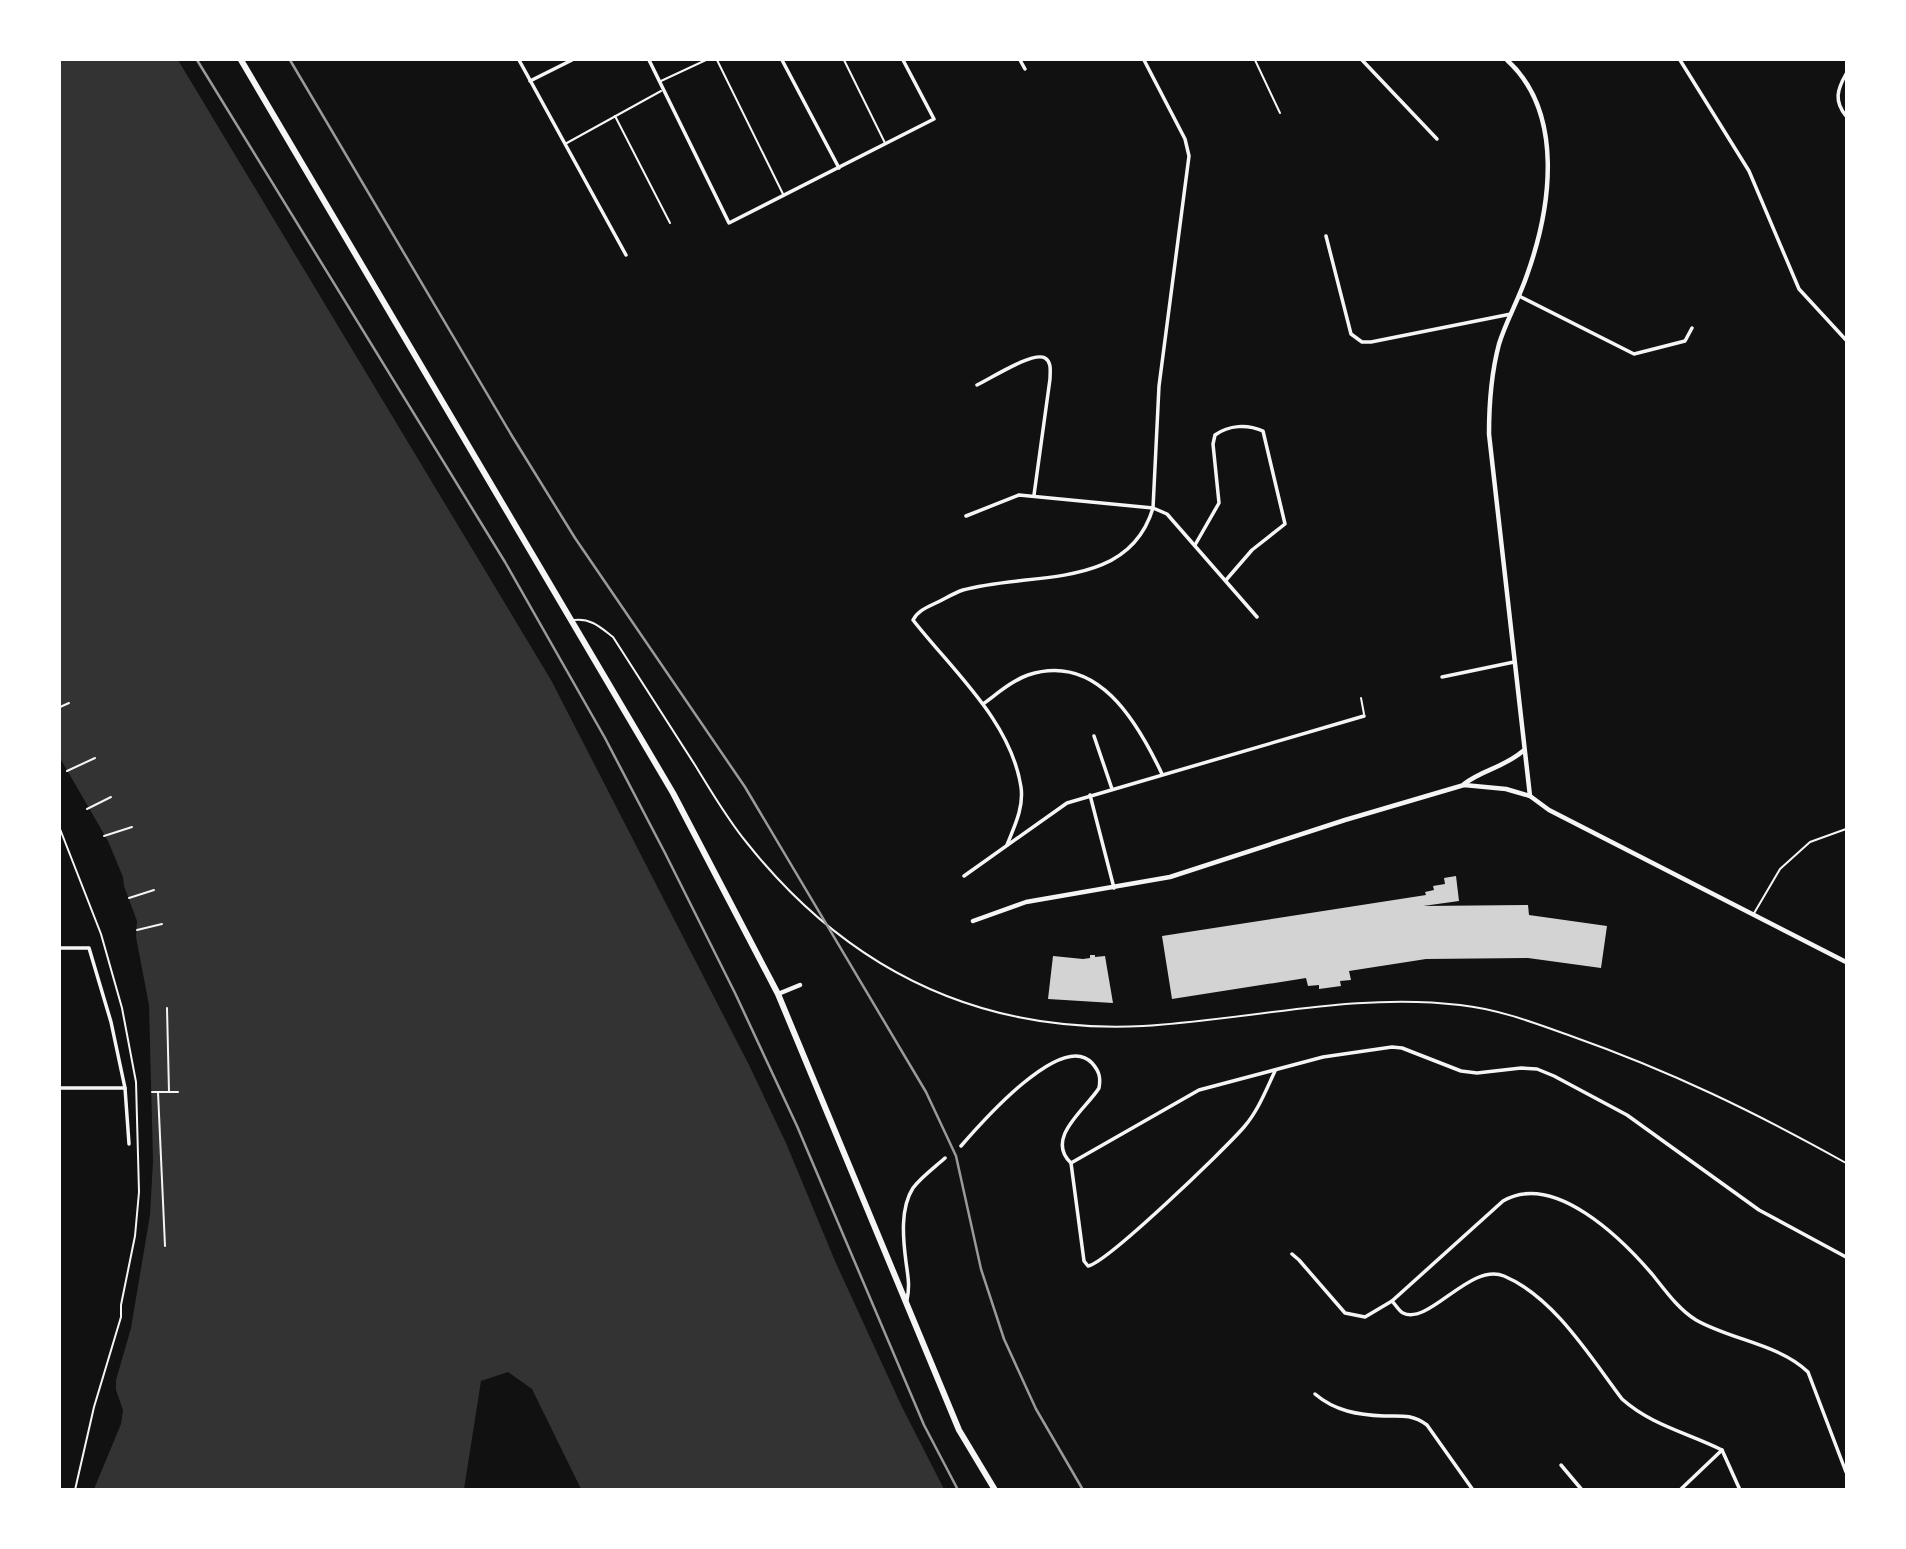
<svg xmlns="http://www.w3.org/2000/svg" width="1906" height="1549" viewBox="0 0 1906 1549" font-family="'IBM Plex Serif',serif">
  <rect width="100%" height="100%" fill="#111"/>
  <polygon fill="#333" points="60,60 178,60 551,680 749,1065 786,1143 835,1261 902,1407 944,1489 581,1489 532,1389 508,1372 481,1381 464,1489 94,1489 121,1424 123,1410 116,1390 116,1380 131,1328 150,1215 153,1161 149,1005 136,937 137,921 124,886 123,877 108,841 60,758"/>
  <g fill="#d3d3d3">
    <polygon points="1456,876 1459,901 1423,906 1528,905 1529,915 1607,926 1601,968 1528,958 1426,959 1349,971 1351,980 1340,981 1341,986 1319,989 1319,985 1308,986 1306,978 1172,999 1162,936 1426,895 1425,892 1434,890 1433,886 1445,884 1444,878"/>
    <polygon points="1090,955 1095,955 1095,957 1105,956 1113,1003 1048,999 1053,956 1083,959 1090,958"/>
  </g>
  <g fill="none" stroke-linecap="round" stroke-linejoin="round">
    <g stroke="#f5f5f5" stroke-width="2">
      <polyline points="60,707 69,703"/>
      <polyline points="67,771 95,758"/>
      <polyline points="87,809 111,797"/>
      <polyline points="60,829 101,934 122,1008 136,1082 139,1192 135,1236 121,1305 121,1317 94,1407 75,1490"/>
      <polyline points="104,836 132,827"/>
      <polyline points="129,898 154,890"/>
      <polyline points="137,930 162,924"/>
      <polyline points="167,1008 169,1092"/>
      <polyline points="152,1092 178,1092"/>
      <polyline points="158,1092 165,1246"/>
    </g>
    <g stroke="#f5f5f5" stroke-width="2">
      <polyline points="717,60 783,194"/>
      <polyline points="844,60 885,143"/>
      <polyline points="1255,60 1280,113"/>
      <polyline points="661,81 706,60"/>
      <polyline points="615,116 670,223"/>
      <polyline points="565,144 661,91"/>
      <path d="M 574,620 C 591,618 600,627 613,637 C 640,679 667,722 695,765 C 711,791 727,819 747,843 C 849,971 979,1034 1143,1026 C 1248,1020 1355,992 1460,1005 C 1498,1009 1535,1023 1571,1036 C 1670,1071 1755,1112 1846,1163"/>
      <polyline points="1361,698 1364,714"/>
      <polyline points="1753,915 1780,869 1810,842 1846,829"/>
    </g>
    <g stroke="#f5f5f5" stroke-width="3.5">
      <polyline points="519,60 626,255"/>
      <polyline points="649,60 729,223 934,119 903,60"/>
      <polyline points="782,60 839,168"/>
      <polyline points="1020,60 1025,69"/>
      <polyline points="1362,60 1437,139"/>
      <polyline points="1680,60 1749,171 1799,289 1846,340"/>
      <path d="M 1846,74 C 1837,90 1834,101 1846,116"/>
      <polyline points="530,81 572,60"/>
      <polyline points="1326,236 1351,334 1362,342 1371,342 1511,314"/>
      <polyline points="1519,296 1634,354 1685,341 1692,328"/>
      <path d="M 977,385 C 990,379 1033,351 1045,358 C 1052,362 1050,372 1050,379 L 1034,495"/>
      <polyline points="966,516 1019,495 1153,508 1167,514 1257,617"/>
      <path d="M 1195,545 L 1219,503 L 1213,444 L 1215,435 C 1229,425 1247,424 1263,431 L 1285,524 L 1252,550 L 1226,580"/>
      <polyline points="1442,677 1514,662"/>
      <path d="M 983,704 C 997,694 1011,681 1028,675 C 1097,652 1137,721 1162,774"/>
      <polyline points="1094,736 1112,789"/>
      <polyline points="1090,795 1114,888"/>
      <path d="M 1007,845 C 1014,827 1024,808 1021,787 C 1011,721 952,670 913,620 C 918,610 928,607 938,602 C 946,598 954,593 963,590 C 1029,571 1128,592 1153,508 L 1159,386 L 1189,156 L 1185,139 L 1144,60"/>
      <polyline points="964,876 1067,803 1364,716"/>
      <polyline points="60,948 89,948 111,1022 125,1088 129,1144"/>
      <polyline points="60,1088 125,1088"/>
      <path d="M 961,1146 C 981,1123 1062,1030 1092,1063 C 1099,1071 1101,1077 1099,1088 C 1087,1108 1044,1138 1071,1163 L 1199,1090 L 1323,1057 L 1392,1047 L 1402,1048 L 1461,1071 L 1477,1073 L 1521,1068 L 1537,1069 L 1554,1076 L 1627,1115 L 1759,1210 L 1846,1257"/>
      <path d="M 1071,1163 L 1084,1261 L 1088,1266 C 1107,1263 1226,1148 1244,1127 C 1258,1111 1266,1090 1275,1071"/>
      <path d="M 1292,1254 L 1299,1260 L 1345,1313 L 1365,1317 L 1392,1301 L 1503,1201 C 1554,1171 1622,1239 1652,1274 C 1665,1290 1678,1309 1696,1320 C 1731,1340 1779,1344 1808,1372 L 1846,1472"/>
      <path d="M 907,1300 C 910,1285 908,1277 906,1262 C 903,1239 900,1208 913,1188 C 921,1177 935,1167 945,1158"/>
      <path d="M 1392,1301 C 1395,1304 1399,1311 1403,1313 C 1429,1326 1470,1262 1504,1276 C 1554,1297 1591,1358 1622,1399 C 1651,1425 1688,1433 1722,1450 L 1740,1490"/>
      <path d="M 1315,1394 C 1335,1411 1358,1415 1384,1416 C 1401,1416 1412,1414 1427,1425 L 1473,1490"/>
      <polyline points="1561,1465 1582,1490"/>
      <polyline points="1680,1490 1722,1450"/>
    </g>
    <g stroke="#f5f5f5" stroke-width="4.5">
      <path d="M 1507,60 C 1565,113 1551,208 1527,275 C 1519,299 1506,321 1499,344 C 1491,374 1489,403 1489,434 L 1530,796 L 1549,810 L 1846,962"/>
      <path d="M 1464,784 C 1484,769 1503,768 1523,751"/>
      <polyline points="973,921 1026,902 1170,877 1345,820 1464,785 1506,789 1530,796"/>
      <polyline points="778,994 800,985"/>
    </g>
    <polyline stroke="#f5f5f5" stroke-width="6" points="241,60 673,793 778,994 959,1430 995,1490"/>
    <g stroke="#9a9a9a" stroke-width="2.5">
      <polyline points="197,60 505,562 605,738 665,853 735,993 797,1126 924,1425 958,1490"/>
      <polyline points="290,60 512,436 575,538 745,787 926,1092 956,1156 981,1269 1004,1339 1036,1409 1083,1490"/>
    </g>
  </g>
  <rect width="1906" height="1549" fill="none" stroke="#ffffff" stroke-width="122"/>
</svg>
